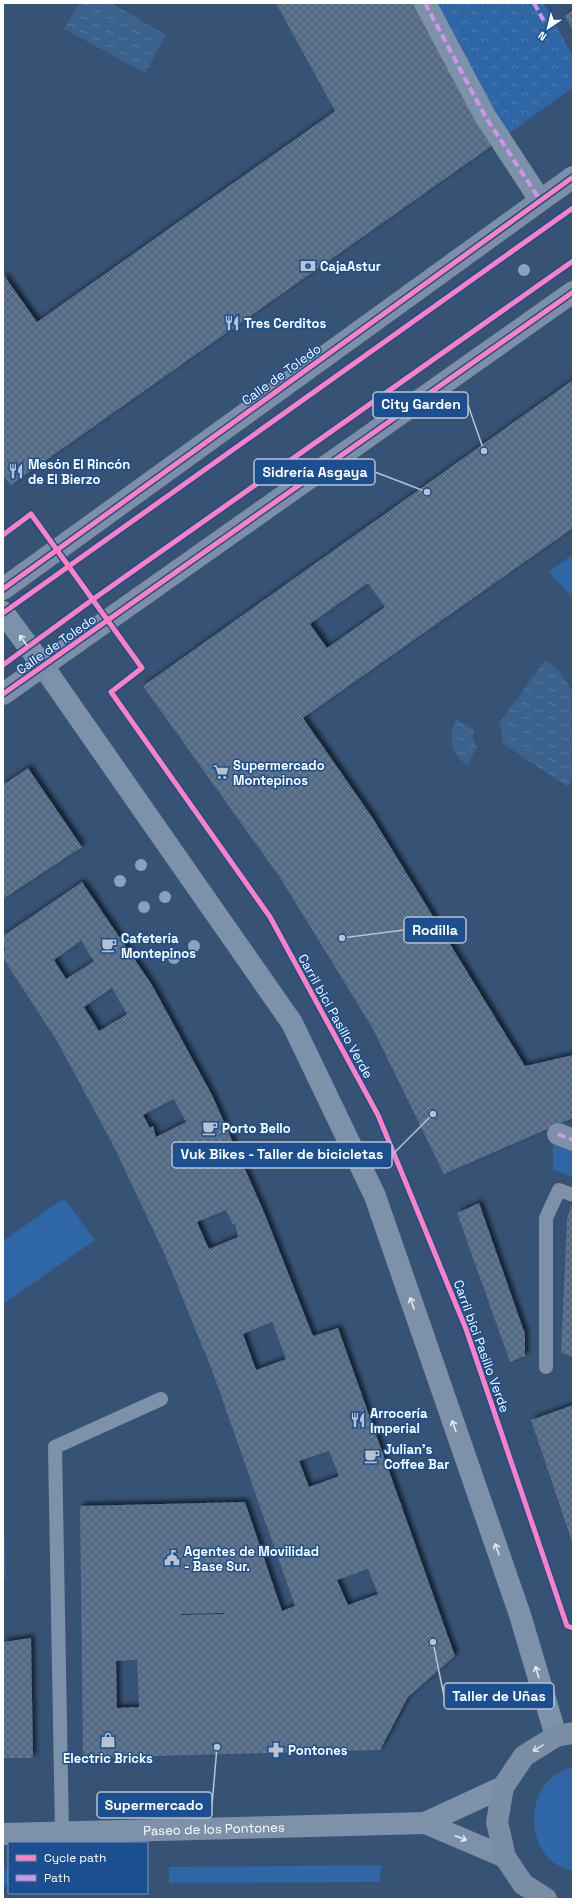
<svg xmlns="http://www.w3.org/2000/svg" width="576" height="1902" viewBox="0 0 576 1902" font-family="'Space Grotesk',sans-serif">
  <defs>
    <pattern id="park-crowns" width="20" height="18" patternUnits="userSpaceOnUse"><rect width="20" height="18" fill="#2f66a5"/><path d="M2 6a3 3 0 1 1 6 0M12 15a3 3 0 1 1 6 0" fill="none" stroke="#4e7db2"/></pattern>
    <pattern id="water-ripples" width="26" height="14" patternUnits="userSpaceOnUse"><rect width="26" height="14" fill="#3b618d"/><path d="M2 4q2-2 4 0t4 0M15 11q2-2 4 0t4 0" fill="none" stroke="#58799e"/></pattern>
    <pattern id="building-cross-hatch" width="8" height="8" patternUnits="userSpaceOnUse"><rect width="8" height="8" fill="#526984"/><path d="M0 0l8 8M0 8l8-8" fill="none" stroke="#6c8096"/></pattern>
    <filter id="shadow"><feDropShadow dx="3.5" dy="-3.5" stdDeviation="2" flood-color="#0009"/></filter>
  </defs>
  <rect width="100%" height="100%" fill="#365274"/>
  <polygon fill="url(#park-crowns)" points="434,3 544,3 573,56 573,87 507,135"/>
  <g fill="#2f66a5">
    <polygon points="573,554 573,598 549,572"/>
    <polygon points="553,1144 573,1152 573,1177 553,1170"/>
    <polygon points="64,1198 95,1240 3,1304 3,1241"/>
    <path d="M 573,1767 L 573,1871 C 521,1861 521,1778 573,1767 Z"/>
    <polygon points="381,1865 380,1882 169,1883 169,1867"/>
    <rect x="3" y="1869" width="6" height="16"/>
  </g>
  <g fill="url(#water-ripples)">
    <polygon points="79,3 111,3 166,35 145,73 64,29"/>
    <polygon points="545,660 559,671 573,692 573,778 568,787 502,743 502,731 498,725"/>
    <path d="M 456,719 L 474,730 L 473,738 L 477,747 L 467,765 C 451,754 447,736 456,719 Z"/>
    <polygon points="3,1497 6,1579 3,1579"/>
  </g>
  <g fill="url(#building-cross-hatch)" fill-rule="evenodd" filter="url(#shadow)">
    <polygon points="276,3 415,3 493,145 11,485 3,475 3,274 37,322 335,111"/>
    <polygon points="573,10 573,31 565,16"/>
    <path d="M 573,380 L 573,528 L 303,718 L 372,817 L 525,1066 L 573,1055 L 573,1118 L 444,1174 L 373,1029 L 281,879 L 143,686 ZM 368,583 L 385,607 L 327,648 L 310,624 Z"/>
    <polygon points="28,768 82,847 3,899 3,785"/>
    <path d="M 82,882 L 152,985 L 212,1095 L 264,1212 L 313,1336 L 338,1328 L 455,1656 L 408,1697 L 380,1750 L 83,1758 L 80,1506 L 245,1502 L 282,1611 L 295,1606 L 212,1370 L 165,1255 L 114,1147 L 57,1041 L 3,958 L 3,952 L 6,950 L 3,945 L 3,936 ZM 81,941 L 94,961 L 66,979 L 54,960 ZM 112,988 L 127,1014 L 99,1031 L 84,1007 ZM 174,1099 L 186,1122 L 156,1137 L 153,1126 L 150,1128 L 143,1115 ZM 226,1210 L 233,1225 L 235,1224 L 238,1237 L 209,1249 L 197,1222 ZM 272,1322 L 286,1359 L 256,1370 L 243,1334 ZM 329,1451 L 339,1476 L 309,1487 L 299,1461 ZM 368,1569 L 378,1594 L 348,1605 L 337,1580 ZM 224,1613 L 224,1614 L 182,1615 L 181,1614 ZM 137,1660 L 139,1707 L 117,1708 L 116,1661 Z"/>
    <polygon points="479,1203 525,1334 525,1356 510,1362 457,1213"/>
    <polygon points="571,1205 573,1206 573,1357 561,1353 567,1219"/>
    <polygon points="573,1405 573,1444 571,1445 573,1450 573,1545 531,1420"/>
    <polygon points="31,1638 33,1758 3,1758 3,1642"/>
  </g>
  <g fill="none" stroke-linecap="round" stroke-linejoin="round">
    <g stroke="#7d92a8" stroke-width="14">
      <polyline points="546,1367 546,1218 559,1190 573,1195"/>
      <polyline points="62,1833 55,1447 161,1399"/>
    </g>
    <g stroke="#7d92a8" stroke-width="22">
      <polyline points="425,3 485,116 540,200"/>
      <polyline points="3,612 43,666 292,1023 375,1196 520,1615 556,1736"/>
      <polyline points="558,1134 573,1140"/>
      <polyline points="425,1823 505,1857"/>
      <path id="s1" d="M 3,1834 L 425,1823 L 503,1787"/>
    </g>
    <polyline stroke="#798da4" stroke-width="22" points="546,1899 523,1884 505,1857 497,1822 503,1787 524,1756 556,1736 573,1733"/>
    <g stroke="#7d8ea7" stroke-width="22">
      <polyline points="3,589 573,177"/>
      <polyline points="3,694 573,292"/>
    </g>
    <g stroke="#d193ec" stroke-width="4" stroke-dasharray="8 4" stroke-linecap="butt">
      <polyline points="425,3 485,116 540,200"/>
      <polyline points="534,3 545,23"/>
      <polyline points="558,1134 573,1140"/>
    </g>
    <defs>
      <g id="cycleway">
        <polyline points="3,535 31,514 142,668 111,692 270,917 378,1115 466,1329 567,1626 573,1628"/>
        <polyline points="3,589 573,177"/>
        <polyline points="3,613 573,208"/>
        <polyline points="3,665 92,600 573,261"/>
        <polyline points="3,694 573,292"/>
      </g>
    </defs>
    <use href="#cycleway" stroke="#1b4f8f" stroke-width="8"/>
    <use href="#cycleway" stroke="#ff80c0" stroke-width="5"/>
  </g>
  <g fill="#8aa2be">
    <circle cx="524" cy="270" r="6"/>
    <circle cx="141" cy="865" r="6"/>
    <circle cx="120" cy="881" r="6"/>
    <circle cx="165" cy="897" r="6"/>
    <circle cx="144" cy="907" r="6"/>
    <circle cx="194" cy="946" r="6"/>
    <circle cx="174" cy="958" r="6"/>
  </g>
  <defs><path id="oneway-shaft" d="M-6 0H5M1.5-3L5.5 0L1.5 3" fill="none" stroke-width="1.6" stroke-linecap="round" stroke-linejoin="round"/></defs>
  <g stroke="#e5e9ee">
    <use href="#oneway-shaft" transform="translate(23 640) rotate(-126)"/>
    <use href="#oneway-shaft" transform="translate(412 1303) rotate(-109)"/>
    <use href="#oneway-shaft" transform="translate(454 1426) rotate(-109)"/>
    <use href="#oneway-shaft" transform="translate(497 1549) rotate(-109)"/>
    <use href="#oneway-shaft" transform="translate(537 1672) rotate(-107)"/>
    <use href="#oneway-shaft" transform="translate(461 1838) rotate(23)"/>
  </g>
  <use stroke="#dee2e8" href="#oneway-shaft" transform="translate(538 1748) rotate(149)"/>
  <defs>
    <symbol id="bank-bare" viewBox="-9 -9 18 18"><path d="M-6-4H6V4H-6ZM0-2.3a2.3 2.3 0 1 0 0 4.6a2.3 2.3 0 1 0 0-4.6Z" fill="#b9c2ce" stroke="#1b4f8f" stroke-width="2.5" paint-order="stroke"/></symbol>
    <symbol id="restaurant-bare" viewBox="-9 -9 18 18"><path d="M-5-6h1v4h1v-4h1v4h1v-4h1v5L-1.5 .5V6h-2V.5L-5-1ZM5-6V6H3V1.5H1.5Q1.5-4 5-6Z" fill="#b9c2ce" stroke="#1b4f8f" stroke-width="2.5" paint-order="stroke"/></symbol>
    <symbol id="supermarket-bare" viewBox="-9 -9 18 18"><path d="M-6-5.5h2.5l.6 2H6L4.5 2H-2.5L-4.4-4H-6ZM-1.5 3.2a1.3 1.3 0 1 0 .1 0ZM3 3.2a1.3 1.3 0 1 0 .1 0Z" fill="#b9c2ce" stroke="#1b4f8f" stroke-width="2.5" paint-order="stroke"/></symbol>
    <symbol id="cafe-bare" viewBox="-9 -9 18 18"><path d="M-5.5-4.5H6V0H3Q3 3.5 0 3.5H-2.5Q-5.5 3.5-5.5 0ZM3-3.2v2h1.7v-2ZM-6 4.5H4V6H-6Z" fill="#b9c2ce" stroke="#1b4f8f" stroke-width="2.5" paint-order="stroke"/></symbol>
    <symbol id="civic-bare" viewBox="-9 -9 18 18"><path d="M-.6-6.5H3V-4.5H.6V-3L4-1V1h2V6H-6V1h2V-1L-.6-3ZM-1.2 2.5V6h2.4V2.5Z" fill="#b9c2ce" stroke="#1b4f8f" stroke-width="2.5" paint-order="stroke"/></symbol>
    <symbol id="shop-bare" viewBox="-9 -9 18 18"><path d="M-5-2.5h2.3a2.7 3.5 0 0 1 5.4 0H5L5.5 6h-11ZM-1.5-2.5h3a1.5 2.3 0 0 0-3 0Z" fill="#b9c2ce" stroke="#1b4f8f" stroke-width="2.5" paint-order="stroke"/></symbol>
    <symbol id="pharmacy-bare" viewBox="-9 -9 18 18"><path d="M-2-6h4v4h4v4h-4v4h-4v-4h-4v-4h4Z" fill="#b9c2ce" stroke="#1b4f8f" stroke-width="2.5" paint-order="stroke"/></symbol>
  </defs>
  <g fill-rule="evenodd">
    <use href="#bank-bare" x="297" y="255" width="22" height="22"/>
    <use href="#restaurant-bare" x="221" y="312" width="22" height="22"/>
    <use href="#restaurant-bare" x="5" y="460" width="22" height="22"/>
    <use href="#supermarket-bare" x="210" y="761" width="22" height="22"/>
    <use href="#cafe-bare" x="98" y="934" width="22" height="22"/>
    <use href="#cafe-bare" x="199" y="1117" width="22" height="22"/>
    <use href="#restaurant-bare" x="347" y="1409" width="22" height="22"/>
    <use href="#cafe-bare" x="361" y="1445" width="22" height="22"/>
    <use href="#civic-bare" x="161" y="1547" width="22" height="22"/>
    <use href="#shop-bare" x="97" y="1729" width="22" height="22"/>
    <use href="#pharmacy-bare" x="265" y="1739" width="22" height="22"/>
  </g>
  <g text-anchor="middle" stroke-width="3" stroke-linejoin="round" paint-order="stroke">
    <g font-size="13" font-weight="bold" fill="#fff" stroke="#1b4f8f" text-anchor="start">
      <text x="320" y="271">CajaAstur</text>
      <text x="244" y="328">Tres Cerditos</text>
      <text x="28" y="469">Mesón El Rincón<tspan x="28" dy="15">de El Bierzo</tspan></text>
      <text x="233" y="770">Supermercado<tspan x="233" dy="15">Montepinos</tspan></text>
      <text x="121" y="943">Cafetería<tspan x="121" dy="15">Montepinos</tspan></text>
      <text x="222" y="1133">Porto Bello</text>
      <text x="370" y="1418">Arrocería<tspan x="370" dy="15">Imperial</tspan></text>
      <text x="384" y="1454">Julian's<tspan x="384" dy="15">Coffee Bar</tspan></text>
      <text x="184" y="1556">Agentes de Movilidad<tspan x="184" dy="15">- Base Sur.</tspan></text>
      <text x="288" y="1755">Pontones</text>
      <text x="108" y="1763" text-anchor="middle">Electric Bricks</text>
    </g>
    <g font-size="13" fill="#fff" stroke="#1b4f8f">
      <text transform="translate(281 374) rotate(-36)" y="5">Calle de Toledo</text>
      <text transform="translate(56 644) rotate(-35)" y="5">Calle de Toledo</text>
      <text transform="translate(336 1016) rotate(61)" y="5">Carril bici Pasillo Verde</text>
      <text transform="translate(482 1346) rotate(70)" y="5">Carril bici Pasillo Verde</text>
      <text dy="5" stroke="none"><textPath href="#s1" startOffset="211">Paseo de los Pontones</textPath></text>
    </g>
  </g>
  <path fill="none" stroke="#b9c2ce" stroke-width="1.5" d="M484 451L468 405M427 492L375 472M342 938L404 930M433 1114L392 1155M433 1642L444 1696M217 1747L212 1805"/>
  <g fill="#b9c2ce" stroke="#1b4f8f" stroke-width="1.5">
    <circle cx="484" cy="451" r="4"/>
    <circle cx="427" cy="492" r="4"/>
    <circle cx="342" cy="938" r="4"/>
    <circle cx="433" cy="1114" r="4"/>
    <circle cx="433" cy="1642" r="4"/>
    <circle cx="217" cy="1747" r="4"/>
  </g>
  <g fill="#1b4f8f" stroke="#b9c2ce" stroke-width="1.5">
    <rect x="373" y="392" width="95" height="26" rx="4"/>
    <rect x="254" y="459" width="121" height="26" rx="4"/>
    <rect x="404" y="917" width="62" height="26" rx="4"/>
    <rect x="172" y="1142" width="220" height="26" rx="4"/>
    <rect x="444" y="1683" width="110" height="26" rx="4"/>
    <rect x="97" y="1792" width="115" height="26" rx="4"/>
  </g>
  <g font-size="14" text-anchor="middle" font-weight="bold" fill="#fff">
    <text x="421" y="409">City Garden</text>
    <text x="315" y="477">Sidrería Asgaya</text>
    <text x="435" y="935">Rodilla</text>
    <text x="282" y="1159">Vuk Bikes - Taller de bicicletas</text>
    <text x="499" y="1701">Taller de Uñas</text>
    <text x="154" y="1810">Supermercado</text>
  </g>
  <rect width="576" height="1902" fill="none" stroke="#ffffff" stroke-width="8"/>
  <rect x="8" y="1842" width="140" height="52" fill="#1b4f8f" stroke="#7695bc"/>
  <rect x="16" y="1855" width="20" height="6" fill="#ff80c0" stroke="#7695bc"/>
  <text x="44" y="1862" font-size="12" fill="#ffffff">Cycle path</text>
  <rect x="16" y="1875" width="20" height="6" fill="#d193ec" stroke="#7695bc"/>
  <text x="44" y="1882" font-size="12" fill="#ffffff">Path</text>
  <g transform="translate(548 28) rotate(215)" stroke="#1b4f8f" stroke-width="3" paint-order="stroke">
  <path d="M0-3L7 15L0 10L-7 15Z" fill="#ffffff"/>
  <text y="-6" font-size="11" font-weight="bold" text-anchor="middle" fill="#ffffff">N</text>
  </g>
</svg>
